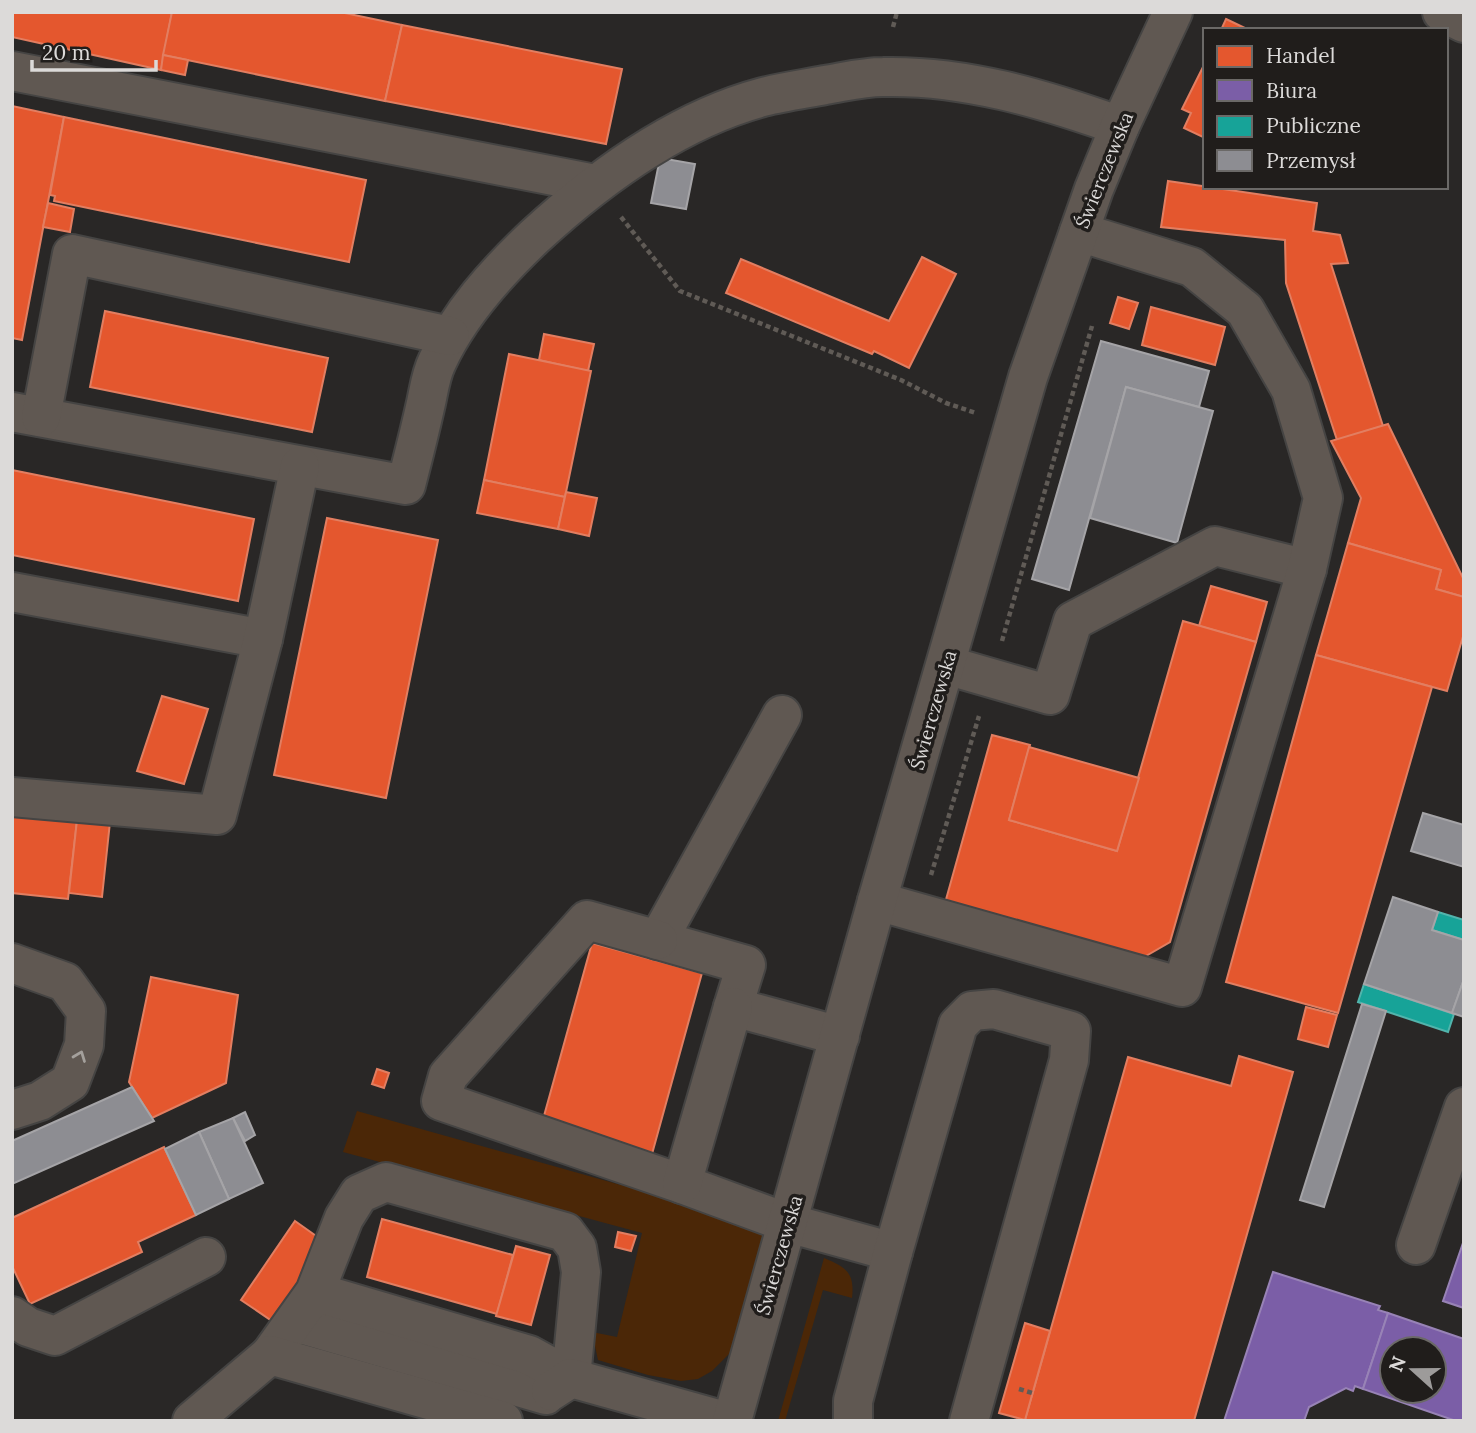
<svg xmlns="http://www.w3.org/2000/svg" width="1476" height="1433" viewBox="0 0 1476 1433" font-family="Lora,serif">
  <rect width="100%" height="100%" fill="#292726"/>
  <g fill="#4b2707">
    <polygon points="357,1111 767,1226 731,1352 712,1371 698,1379 681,1381 648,1375 598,1360 592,1332 617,1337 642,1233 343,1152"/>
    <path d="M 824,1258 C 846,1267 855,1273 852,1298 L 823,1290 L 785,1421 L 778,1421 Z"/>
  </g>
  <g fill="#e4572e" stroke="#e27e61" stroke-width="2">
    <polygon points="12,12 172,12 161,70 12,37"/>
    <polygon points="172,12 340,12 402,25 385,101 163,55"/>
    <polygon points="1226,19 1249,30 1221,30"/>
    <polygon points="402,25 622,69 606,144 385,101"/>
    <polygon points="163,55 188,60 185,75 161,70"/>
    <polygon points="1205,63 1205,138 1184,128 1191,113 1182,109"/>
    <polygon points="12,106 64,117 22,340 12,338"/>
    <polygon points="64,117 366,180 349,262 54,201 55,196 50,195"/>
    <polygon points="1168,181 1317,203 1313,231 1340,235 1348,263 1331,264 1383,426 1337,440 1286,283 1285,240 1161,227"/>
    <polygon points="48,203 74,209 70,232 43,227"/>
    <polygon points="922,257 956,274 909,368 874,351 872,354 726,293 741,259 889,321"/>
    <polygon points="1118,297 1138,303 1129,329 1110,323"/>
    <polygon points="1151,307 1225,327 1215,365 1142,345"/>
    <polygon points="105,311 328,358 312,432 90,387"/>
    <polygon points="544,334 594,344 588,371 539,360"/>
    <polygon points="509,354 591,371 565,497 484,480"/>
    <polygon points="1388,424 1464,580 1464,597 1436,589 1441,570 1348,543 1361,498 1331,441"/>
    <polygon points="12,470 254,519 238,601 12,555"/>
    <polygon points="484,480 565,497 558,529 477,513"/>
    <polygon points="566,492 597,498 589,536 558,529"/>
    <polygon points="327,518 438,540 386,798 274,775"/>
    <polygon points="1348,543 1441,570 1436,589 1464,597 1464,633 1447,691 1316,655"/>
    <polygon points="1211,586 1267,602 1256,642 1199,626"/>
    <polygon points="1183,621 1256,642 1170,942 1146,956 1146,959 945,903 992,735 1030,745 1009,820 1117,851"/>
    <polygon points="1316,655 1432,687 1338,1013 1226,982"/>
    <polygon points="162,696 208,709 184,784 137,771"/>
    <polygon points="1029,747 1139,778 1117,851 1009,820"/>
    <polygon points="12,813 77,820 68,899 12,893"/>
    <polygon points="77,820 110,822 102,897 69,893"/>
    <polygon points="592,943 702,973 652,1154 542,1123"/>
    <polygon points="151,977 238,995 226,1083 152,1118 129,1082"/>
    <polygon points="1306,1007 1337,1015 1328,1047 1298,1039"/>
    <polygon points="1239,1056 1293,1072 1194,1421 1025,1420 1128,1057 1231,1086"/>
    <polygon points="377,1069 389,1073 384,1088 372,1084"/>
    <polygon points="164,1147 196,1215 138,1242 142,1252 30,1304 12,1266 12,1218"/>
    <polygon points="382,1219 513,1255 497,1314 367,1277"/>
    <polygon points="295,1221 326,1243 272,1321 241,1300"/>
    <polygon points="618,1232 636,1236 631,1251 615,1247"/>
    <polygon points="516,1246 550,1255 531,1325 496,1316"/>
    <polygon points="1025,1323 1050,1331 1025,1420 999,1413"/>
  </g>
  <g fill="#7b5ea7" stroke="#9883b6" stroke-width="2" fill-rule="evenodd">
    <polygon points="1464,1240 1464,1308 1443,1301"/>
    <polygon points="1273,1272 1380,1306 1378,1310 1388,1313 1363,1389 1355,1386 1353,1391 1346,1388 1309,1407 1304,1421 1224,1421"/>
    <path d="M 1388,1313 L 1464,1339 L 1464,1421 L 1456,1421 L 1363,1389 ZM 1392,1349 L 1434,1349 L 1434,1391 L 1392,1391 Z"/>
  </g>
  <g fill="#17a398" stroke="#52b4ac" stroke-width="2">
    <polygon points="1438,912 1464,920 1464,940 1432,930"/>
    <polygon points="1364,984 1454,1014 1448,1032 1358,1002"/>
  </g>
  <g fill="#8d8d92" stroke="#a5a4a7" stroke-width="2">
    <polygon points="660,158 695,164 686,209 651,203"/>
    <polygon points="1101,341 1209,371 1199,407 1126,387 1069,590 1032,579"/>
    <polygon points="1126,387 1213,411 1177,543 1090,518"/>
    <polygon points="1423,813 1464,825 1464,867 1411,851"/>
    <polygon points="1393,897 1438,912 1432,930 1464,940 1464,979 1452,1013 1364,984"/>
    <polygon points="1464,979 1464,1017 1452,1013"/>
    <polygon points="1362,1004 1386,1011 1324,1207 1300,1200"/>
    <polygon points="132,1087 154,1121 12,1184 12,1141"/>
    <polygon points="245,1112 255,1135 245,1141 233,1118"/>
    <polygon points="233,1118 263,1183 229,1199 199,1132"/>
    <polygon points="199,1132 229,1199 196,1215 165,1149"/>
  </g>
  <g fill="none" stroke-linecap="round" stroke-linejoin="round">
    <defs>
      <g id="minor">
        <polyline points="1442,12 1464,23"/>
        <polyline points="12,71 595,184"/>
        <path d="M 12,412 L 406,485 C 413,458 420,430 426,403 C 429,389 431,374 437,362 C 459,314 496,273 534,237 C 598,178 677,120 763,97 C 783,92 804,89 825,85 C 844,82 863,77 883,77 C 965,75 1044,99 1120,126"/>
        <polyline points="41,417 72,254 450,336"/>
        <polyline points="12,592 263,639"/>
        <polyline points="946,665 1050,695 1073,621 1215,546 1307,569"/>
        <polyline points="782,715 658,940 746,965 733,1007 840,1036"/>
        <polyline points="12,797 217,815 263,639 300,466"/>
        <polyline points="877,901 1182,987 1307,569 1323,498 1291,390 1245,310 1192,267 1079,232"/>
        <polyline points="658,940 587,920 448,1076 441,1101 682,1184 788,1223 893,1252"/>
        <polyline points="12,963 65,982 86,1011 84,1045 70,1082 40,1101 12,1110"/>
        <polyline points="682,1184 733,1007"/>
        <polyline points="1416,1245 1464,1107"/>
        <polyline points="12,1316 28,1327 55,1336 206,1257"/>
        <polyline points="294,1322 546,1395"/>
        <polyline points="270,1355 315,1292 344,1218 359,1194 386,1182 565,1232 577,1248 581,1272 571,1378 529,1355 315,1292"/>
        <polyline points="551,1391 571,1378 725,1421"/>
        <polyline points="192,1421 270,1355 503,1421"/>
        <polyline points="732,1421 877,901 1028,377 1094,189 1120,126 1173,12"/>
        <polyline points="853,1421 853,1401 893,1252 958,1025 972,1011 994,1009 1071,1031 1069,1060 969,1421"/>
      </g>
    </defs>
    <use href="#minor" stroke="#454443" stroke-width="42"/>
    <g stroke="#605b56" stroke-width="4.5" stroke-dasharray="5 3.5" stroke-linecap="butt">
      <polyline points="893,27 897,12"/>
      <polyline points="621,217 680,291 901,380 946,403 976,413"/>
      <polyline points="1002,641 1092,326"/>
      <polyline points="931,875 979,716"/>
      <polyline points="1019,1389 1032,1393"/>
    </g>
    <use href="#minor" stroke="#605852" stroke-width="38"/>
  </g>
  <defs><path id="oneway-chevron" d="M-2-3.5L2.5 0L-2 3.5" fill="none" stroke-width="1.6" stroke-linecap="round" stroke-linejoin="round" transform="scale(1.75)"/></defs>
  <use stroke="#a4a09c" href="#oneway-chevron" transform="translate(80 1056) rotate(-69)"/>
  <g text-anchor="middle" stroke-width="7" stroke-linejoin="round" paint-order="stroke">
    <g font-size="19" fill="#dcdad9" stroke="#201d1b">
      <text transform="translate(1104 170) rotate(-68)" y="7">Świerczewska</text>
      <text transform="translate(933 710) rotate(-74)" y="7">Świerczewska</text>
      <text transform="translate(779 1255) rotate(-74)" y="7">Świerczewska</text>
    </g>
  </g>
  <rect width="1476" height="1433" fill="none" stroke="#dcdad9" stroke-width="28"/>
  <rect x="1203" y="28" width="245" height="161" fill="#201d1b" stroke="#6b6967" stroke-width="2"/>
  <rect x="1217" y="46" width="35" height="21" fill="#e4572e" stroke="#6b6967" stroke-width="2"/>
  <text x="1266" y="63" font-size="21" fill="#dcdad9">Handel</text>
  <rect x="1217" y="80" width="35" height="21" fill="#7b5ea7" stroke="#6b6967" stroke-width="2"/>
  <text x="1266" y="98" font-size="21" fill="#dcdad9">Biura</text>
  <rect x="1217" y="116" width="35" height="21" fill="#17a398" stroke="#6b6967" stroke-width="2"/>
  <text x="1266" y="133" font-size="21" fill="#dcdad9">Publiczne</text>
  <rect x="1217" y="150" width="35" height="21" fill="#8d8d92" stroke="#6b6967" stroke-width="2"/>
  <text x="1266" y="168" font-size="21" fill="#dcdad9">Przemysł</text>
  <g transform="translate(1413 1370) rotate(291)"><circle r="33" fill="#201d1b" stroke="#6b6967" stroke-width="2"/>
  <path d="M0-5L12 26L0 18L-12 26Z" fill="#9d9b9a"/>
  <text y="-10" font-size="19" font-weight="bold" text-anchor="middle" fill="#dcdad9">N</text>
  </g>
  <path d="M32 60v10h124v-10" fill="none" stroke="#dcdad9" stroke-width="3.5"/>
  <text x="42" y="60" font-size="21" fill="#dcdad9" stroke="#201d1b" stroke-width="5" paint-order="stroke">20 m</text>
</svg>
